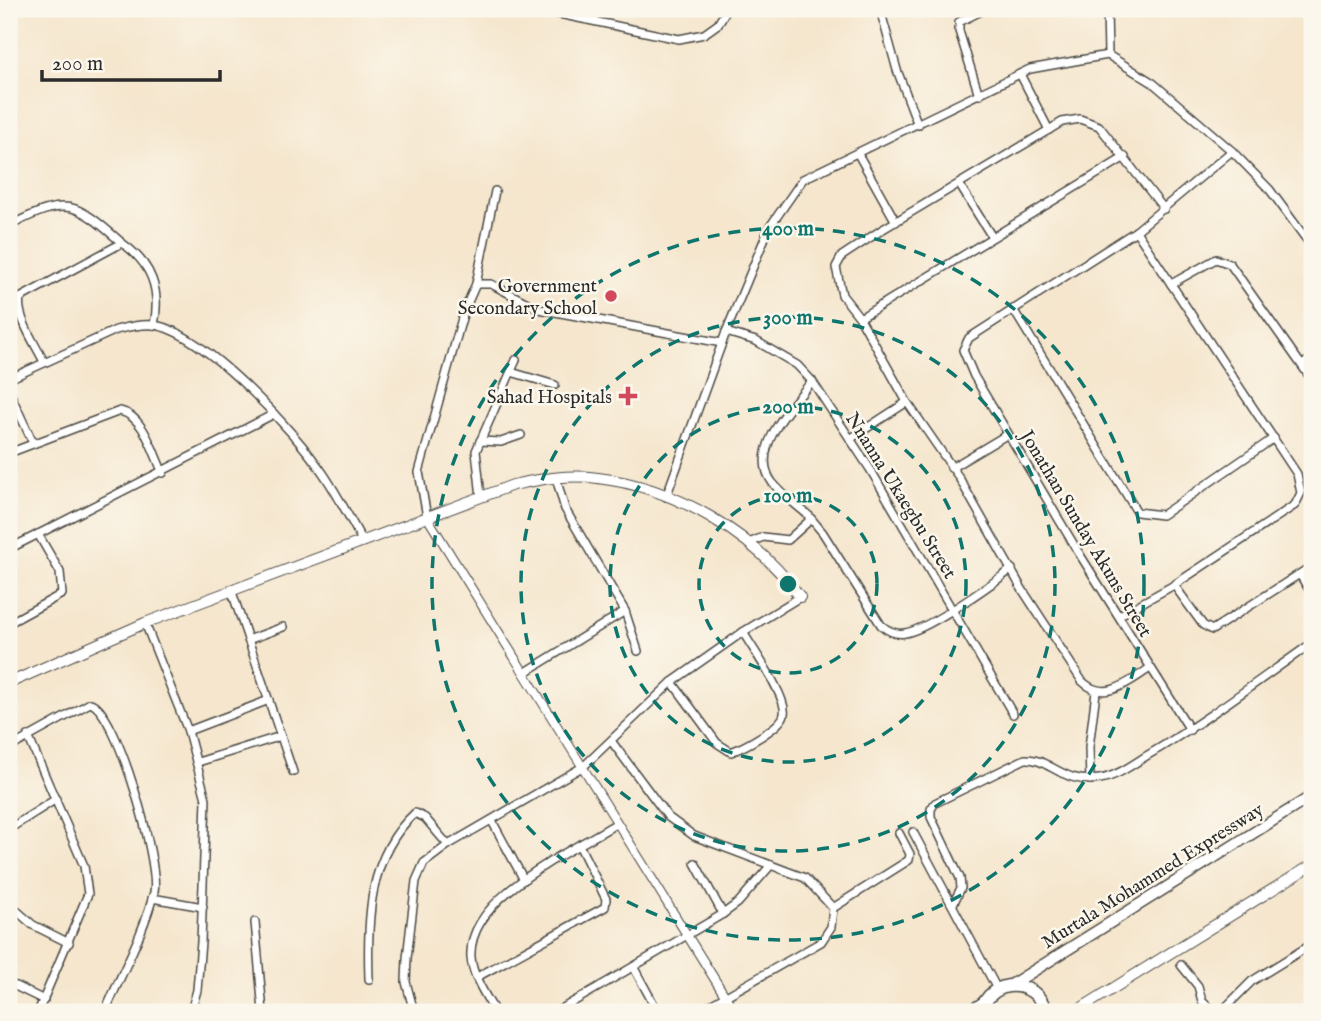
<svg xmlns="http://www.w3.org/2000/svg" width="1321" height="1021" viewBox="0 0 1321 1021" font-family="'IM FELL English',serif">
  <rect width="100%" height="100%" fill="#fbf7ec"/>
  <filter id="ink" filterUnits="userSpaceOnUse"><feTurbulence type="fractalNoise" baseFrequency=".0143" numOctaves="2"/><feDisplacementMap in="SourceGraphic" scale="14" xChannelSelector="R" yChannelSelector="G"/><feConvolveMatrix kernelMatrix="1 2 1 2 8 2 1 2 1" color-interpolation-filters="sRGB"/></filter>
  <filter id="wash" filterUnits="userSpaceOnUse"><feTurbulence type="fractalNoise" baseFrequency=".00686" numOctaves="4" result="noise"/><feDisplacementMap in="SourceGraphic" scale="28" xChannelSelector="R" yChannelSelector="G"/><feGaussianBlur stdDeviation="1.57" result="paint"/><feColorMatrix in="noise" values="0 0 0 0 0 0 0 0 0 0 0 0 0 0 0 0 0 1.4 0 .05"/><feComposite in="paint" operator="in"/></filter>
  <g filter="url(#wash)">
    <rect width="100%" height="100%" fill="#f5e6cd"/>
  </g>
  <g filter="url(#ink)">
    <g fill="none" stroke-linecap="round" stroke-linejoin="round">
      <defs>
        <g id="minor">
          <polyline points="535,9 679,39 704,34 718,24 727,9"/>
          <polyline points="880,9 897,70 918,125"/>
          <polyline points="1107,9 1108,55"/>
          <polyline points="1020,74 1049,130"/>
          <polyline points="979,95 959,31 959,22 985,9"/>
          <polyline points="1232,151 1270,190 1312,247"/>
          <polyline points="858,154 896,222"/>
          <polyline points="959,184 992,237"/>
          <path d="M 9,226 C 68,196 74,201 122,243"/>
          <polyline points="1136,231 1297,474 1301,493 1295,505 1174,585"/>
          <polyline points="476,284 491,284 539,309 722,343"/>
          <polyline points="1171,284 1216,259 1230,264 1312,380"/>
          <polyline points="9,302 20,298"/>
          <polyline points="1013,309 1137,512 1162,515 1274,438"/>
          <polyline points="860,318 1125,157"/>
          <polyline points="726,332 756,341 797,365 812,381 870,469 1013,714"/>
          <path d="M 44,362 C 36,345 16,317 20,298 L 122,243 C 152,264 161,290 154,325"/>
          <polyline points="1302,365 1312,358"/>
          <polyline points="511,372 555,385"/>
          <path d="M 9,379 L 116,330 C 128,327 140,324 153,325 C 202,330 296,433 323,473 C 338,495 350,519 363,542"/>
          <polyline points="9,391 33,443"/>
          <polyline points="850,439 907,402"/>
          <polyline points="480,441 501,442 521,435"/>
          <path d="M 9,453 L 120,411 C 144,416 153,452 163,473"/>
          <polyline points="951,468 1008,434"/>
          <polyline points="556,478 565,509 625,611 638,651"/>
          <polyline points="481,497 476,451 516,360"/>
          <polyline points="666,497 726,332 769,228 803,179 1030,69 1108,55 1153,83 1232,151 1136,231 969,338 963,350 974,376 1077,550 1190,730"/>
          <path d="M 809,516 L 823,533 L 881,625 C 888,631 895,635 905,633 C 930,629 990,585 1012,569"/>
          <polyline points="427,517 419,472 464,311 476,284 495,191"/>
          <path d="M 749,543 L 763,537 L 788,540 L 809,521 L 809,516 C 797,505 783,496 772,482 C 748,449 793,405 812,381"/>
          <polyline points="9,549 274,414"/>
          <polyline points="1300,575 1312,594"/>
          <polyline points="232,592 293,772"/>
          <polyline points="1120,615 1174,585 1203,625 1212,630 1312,566"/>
          <polyline points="9,623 62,594 60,572 38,534"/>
          <polyline points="145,623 188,731 206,799 201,942 197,990 191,1012"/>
          <polyline points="248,640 283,627"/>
          <path d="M 1150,668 C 1128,683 1104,703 1082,681 L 1022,589 L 958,476 L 907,402 L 860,318 L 842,295 L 836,267 L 842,256 L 883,229 L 1062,122 L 1080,119 L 1099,126 L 1164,209"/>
          <polyline points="526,672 625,611"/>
          <path d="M 672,682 L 717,743 L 731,752 C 744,747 782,727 784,714 C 788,698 752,648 743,632"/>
          <polyline points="188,731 269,700"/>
          <polyline points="28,736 84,866 88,894 38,1012"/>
          <polyline points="612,742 668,817 694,836 805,878 833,908 831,927 821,942 698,1012"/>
          <path d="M 9,748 L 90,703 C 117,709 160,864 154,892 C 144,933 121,974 105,1012"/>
          <polyline points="198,762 281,736"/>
          <polyline points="1090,780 1089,747 1096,692"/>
          <polyline points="492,821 524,880"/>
          <polyline points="9,829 56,799"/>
          <polyline points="913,832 997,989"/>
          <polyline points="695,863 723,914"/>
          <polyline points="152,898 203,907"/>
          <polyline points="9,904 33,925 69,943"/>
          <path d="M 953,904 L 961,888 L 960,878 L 931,817 L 931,809 L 935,803 L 1025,759 C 1048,757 1063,785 1100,779 C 1118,776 1133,764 1148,755 C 1205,721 1258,681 1312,643"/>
          <polyline points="833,908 909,860 910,854 899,833"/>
          <polyline points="255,922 263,1012"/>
          <polyline points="1181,965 1198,986 1202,1001 1213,1012"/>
          <polyline points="634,968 658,1012"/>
          <polyline points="477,977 605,907 606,899 580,847"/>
          <path d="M 369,979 C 367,919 368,856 415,813 L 425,818 L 448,845"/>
          <polyline points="9,983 44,1000"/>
          <polyline points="414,1012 406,982 407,958 416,881 424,863 448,845 584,766 672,682 743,632 800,597"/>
          <path d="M 495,1012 C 486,996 472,976 471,957 C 467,896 573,851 617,823"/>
          <polyline points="556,1012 723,914 738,903 771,865"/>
          <polyline points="1221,1012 1252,981 1312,944"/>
        </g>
        <polyline id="tertiary" points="427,517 735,1012"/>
        <g id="secondary">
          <path d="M 9,683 L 145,623 L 513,485 C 540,479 569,474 598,478 C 675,487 755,534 800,597"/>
          <polyline points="1075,1012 1312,865"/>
        </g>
        <g id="primary">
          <polyline points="1011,985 1312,796"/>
          <polyline points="969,1012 984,1002"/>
        </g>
        <path id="motorway" d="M 981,1012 C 990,977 1036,977 1046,1012"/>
      </defs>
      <use href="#minor" stroke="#494743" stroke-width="10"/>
      <use href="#tertiary" stroke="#494743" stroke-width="10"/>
      <use href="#secondary" stroke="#494743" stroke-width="12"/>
      <use href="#primary" stroke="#494743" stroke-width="13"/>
      <use href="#motorway" stroke="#494743" stroke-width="15"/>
      <use href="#minor" stroke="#fff" stroke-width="7"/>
      <use href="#tertiary" stroke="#fff" stroke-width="8"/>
      <use href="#secondary" stroke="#fff" stroke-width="10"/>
      <use href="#primary" stroke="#fff" stroke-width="10"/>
      <use href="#motorway" stroke="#fff" stroke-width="12"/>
    </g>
  </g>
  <g fill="none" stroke="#0f766e" stroke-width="3.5" stroke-dasharray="12 9">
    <circle cx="788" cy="584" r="89"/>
    <circle cx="788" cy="584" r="178"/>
    <circle cx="788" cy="584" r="267"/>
    <circle cx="788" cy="584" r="356"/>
  </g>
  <g fill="#d1495b" stroke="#fbf7ec" stroke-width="2.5">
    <circle cx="611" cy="296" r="7"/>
    <path d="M624.5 385.5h7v7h7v7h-7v7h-7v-7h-7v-7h7z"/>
  </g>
  <g text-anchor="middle" stroke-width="5" stroke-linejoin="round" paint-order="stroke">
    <g font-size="19" fill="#2b2b2b" stroke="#fbf7ec" text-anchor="end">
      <text x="597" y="292">Government<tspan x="597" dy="22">Secondary School</tspan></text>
      <text x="612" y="403">Sahad Hospitals</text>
    </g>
    <g font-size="19" fill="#2b2b2b" stroke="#fbf7ec">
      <text transform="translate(902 495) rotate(58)" y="7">Nnanna Ukaegbu Street</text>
      <text transform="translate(1087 533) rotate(59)" y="7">Jonathan Sunday Akuns Street</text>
      <text transform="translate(1152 875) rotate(-32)" y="7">Murtala Mohammed Expressway</text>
    </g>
  </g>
  <circle cx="788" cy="584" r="10" fill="#0f766e" stroke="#fbf7ec" stroke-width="3.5"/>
  <g font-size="21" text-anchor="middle" font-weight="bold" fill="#0f766e" stroke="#fbf7ec" stroke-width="5" stroke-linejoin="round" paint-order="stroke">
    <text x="788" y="235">400 m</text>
    <text x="788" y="324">300 m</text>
    <text x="788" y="413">200 m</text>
    <text x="788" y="502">100 m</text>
  </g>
  <rect width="1321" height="1021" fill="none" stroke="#fbf7ec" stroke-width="35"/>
  <path d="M42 70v10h178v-10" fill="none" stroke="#2b2b2b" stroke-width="3.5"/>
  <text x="52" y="70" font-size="21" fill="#2b2b2b" stroke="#fbf7ec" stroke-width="5" paint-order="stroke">200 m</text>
</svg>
